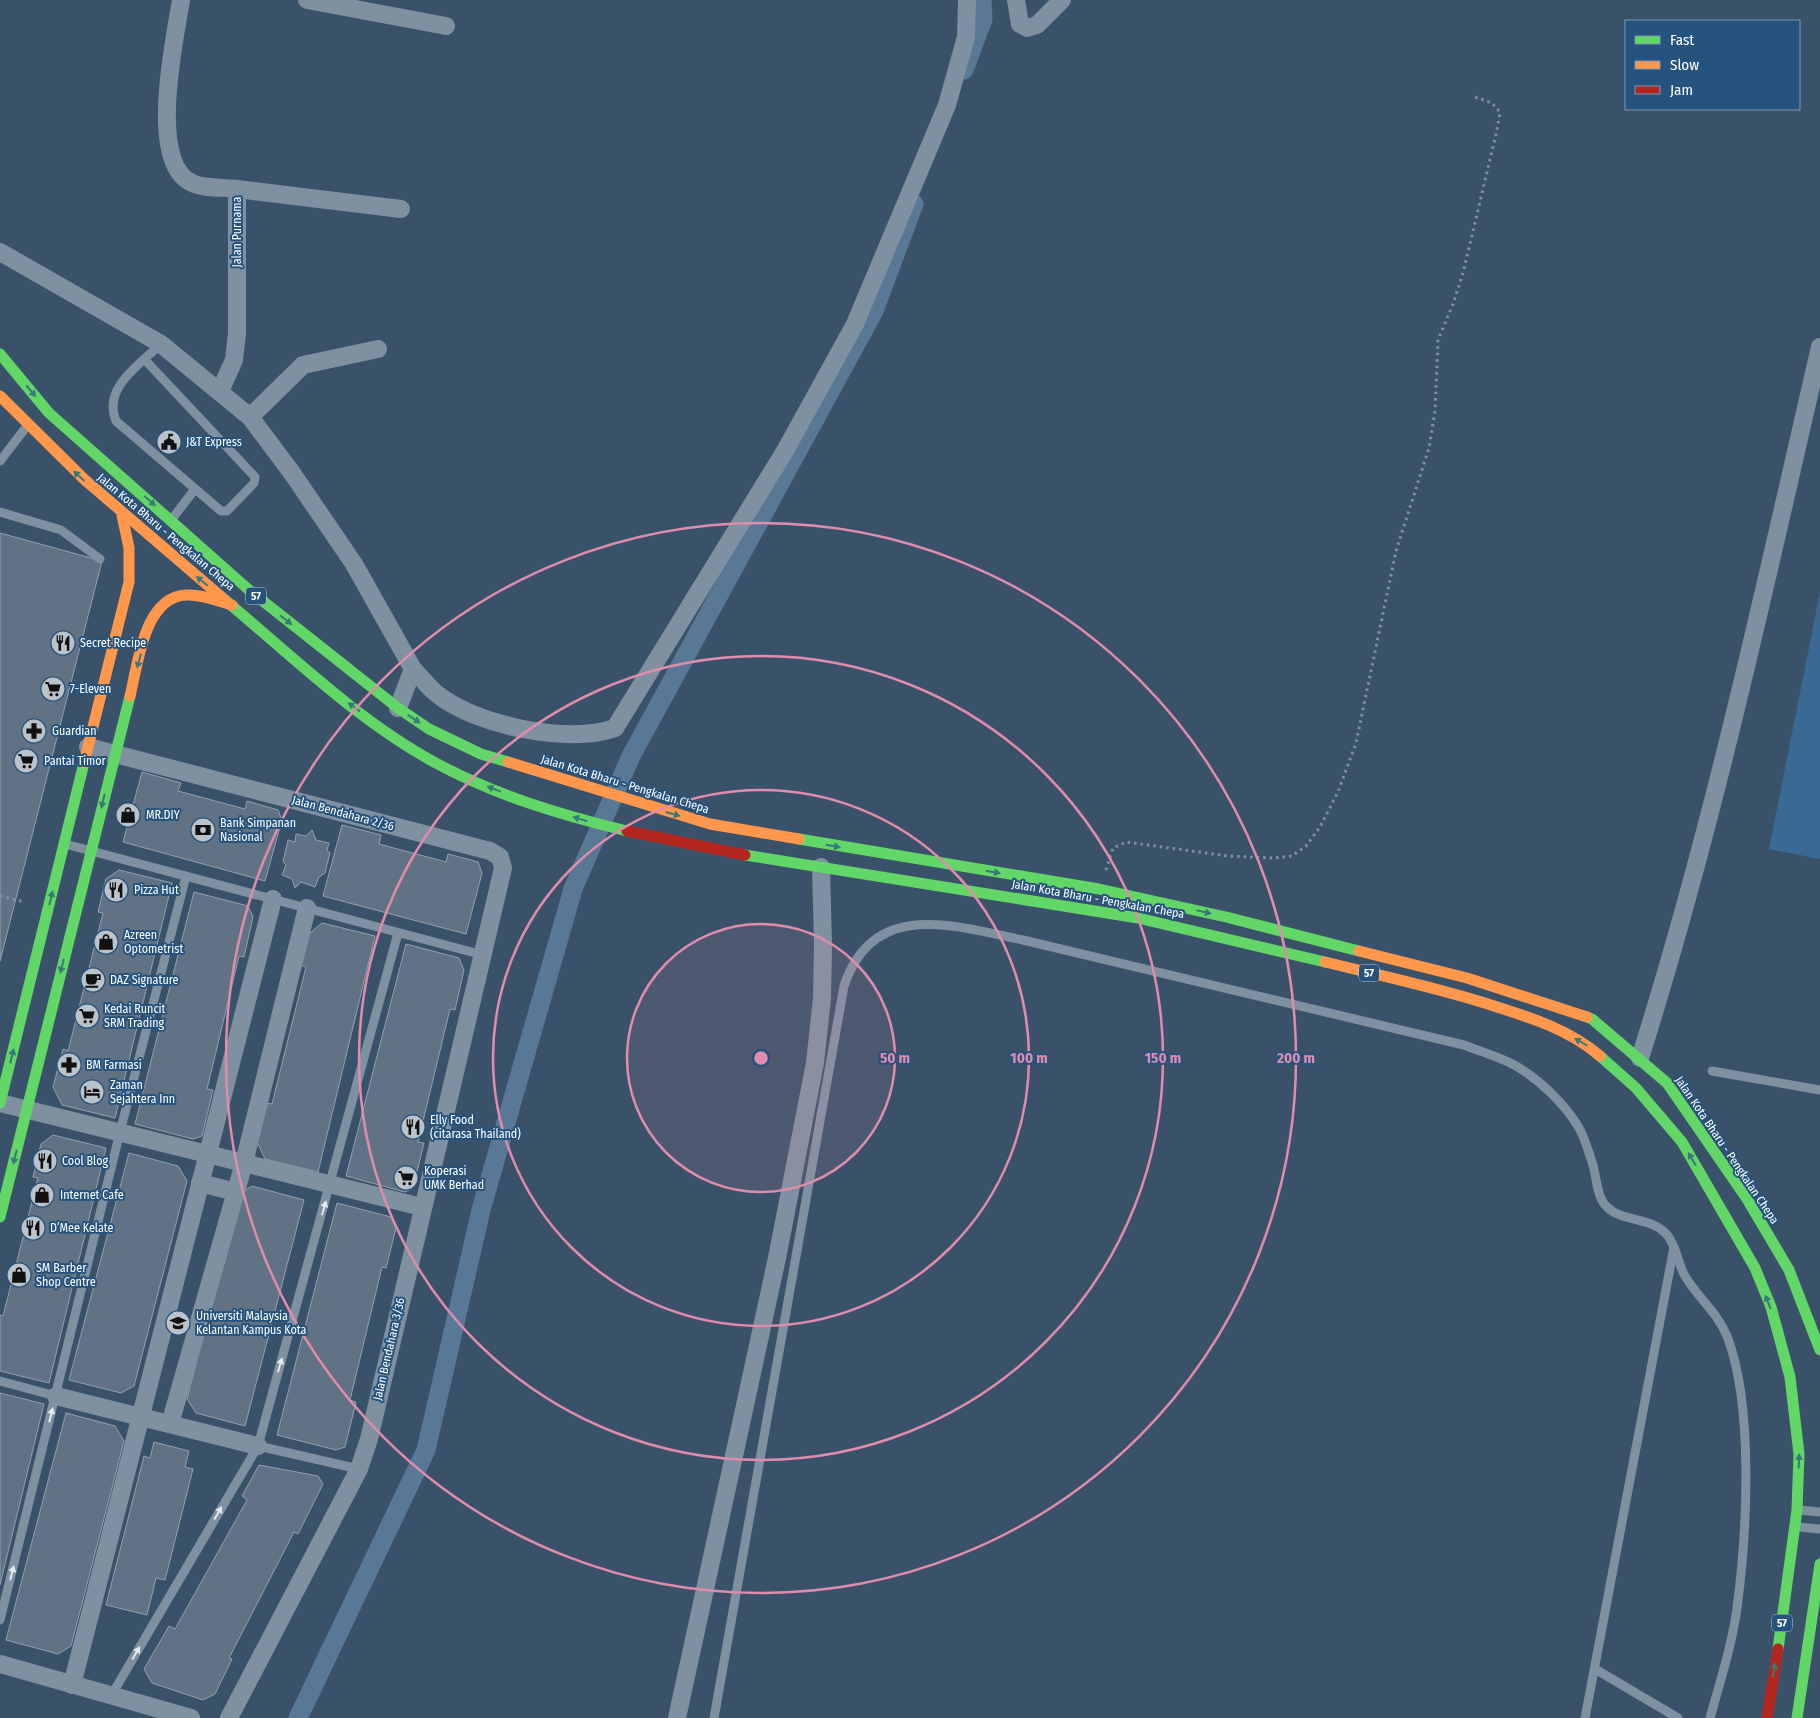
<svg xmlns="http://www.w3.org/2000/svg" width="1820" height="1718" viewBox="0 0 1820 1718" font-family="'Fira Sans Condensed',sans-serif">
  <rect width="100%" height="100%" fill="#3a5269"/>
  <polygon fill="#3a6a94" points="1820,592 1820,859 1769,849"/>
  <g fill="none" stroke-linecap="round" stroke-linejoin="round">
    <g stroke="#587896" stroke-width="19">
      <polyline points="964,70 983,19 982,0"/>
      <polyline points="298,1718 426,1450 481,1210 573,889 631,756 874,311 914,204"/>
    </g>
  </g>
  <g fill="#607283" stroke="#92a1af">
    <polygon points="0,533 102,561 0,961"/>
    <polygon points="142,772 181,783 178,791 245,809 247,801 278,810 282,820 265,881 123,842"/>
    <polygon points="342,825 381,835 379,844 446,862 448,854 478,862 482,873 466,934 323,896"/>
    <polygon points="312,830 316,840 329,843 327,850 330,853 325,873 319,877 315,887 301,882 295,888 292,879 282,875 286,865 283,862 288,840 295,842 296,834 306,836"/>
    <polygon points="119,870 172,883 115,1118 62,1105 53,1087 63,1049 68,1051 103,913 98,912 106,879"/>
    <polygon points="194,892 248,906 253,917 244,957 239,956 207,1089 213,1090 202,1136 193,1139 135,1124"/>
    <polygon points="322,923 375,936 318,1172 265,1159 256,1140 266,1103 272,1104 306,967 301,965 310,933"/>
    <polygon points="406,944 459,958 464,970 455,1010 450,1009 418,1142 424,1143 413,1188 405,1192 346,1176"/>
    <polygon points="53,1135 106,1148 49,1383 0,1371 0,1315 3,1316 38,1178 33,1177 41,1144"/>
    <polygon points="129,1153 178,1166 187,1181 134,1386 121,1393 69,1380"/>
    <polygon points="252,1186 304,1200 245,1426 196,1413 187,1399 239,1194"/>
    <polygon points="337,1203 391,1217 396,1228 386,1268 382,1267 350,1400 356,1402 345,1447 336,1450 277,1435"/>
    <polygon points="0,1393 44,1404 0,1585"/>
    <polygon points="66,1413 115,1426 124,1441 71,1646 58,1654 6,1640"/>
    <polygon points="154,1442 189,1451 185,1467 193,1469 165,1580 156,1578 147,1615 106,1605 144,1456 150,1458"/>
    <polygon points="259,1465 318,1476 323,1484 298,1534 294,1532 229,1658 232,1659 215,1694 203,1700 152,1683 144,1669 169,1626 175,1629 247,1500 242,1496"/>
  </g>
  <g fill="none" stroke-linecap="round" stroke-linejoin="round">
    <g stroke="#7f90a0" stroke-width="3" stroke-dasharray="2.5 4" stroke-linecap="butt">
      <polyline points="1106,870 1113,848 1126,842 1228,856 1273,858 1292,856 1306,846 1320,827 1338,792 1356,743 1396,551 1429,448 1435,411 1438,340 1453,304 1463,273 1497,130 1500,112 1492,103 1475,97"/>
      <polyline points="0,896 25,902"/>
    </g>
    <g stroke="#7f90a0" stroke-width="9">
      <path d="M 145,360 L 255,477 L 254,483 L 227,511 L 221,511 L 116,421 C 102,388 140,364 161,344"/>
      <polyline points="0,461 27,426"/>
      <polyline points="0,512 61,530 100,559"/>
      <polyline points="172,519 195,489"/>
      <polyline points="65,844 483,955"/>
      <polyline points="1712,1071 1820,1090"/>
      <polyline points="0,1381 56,1396"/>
      <polyline points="258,1446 359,1469"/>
      <polyline points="1799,1510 1820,1512"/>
      <polyline points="1798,1527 1820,1529"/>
      <polyline points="0,1620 120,1132 186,876"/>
      <polyline points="1595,1669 1678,1718"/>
      <polyline points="111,1696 258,1446 398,933"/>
      <path d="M 714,1718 L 844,986 C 873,898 955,926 1023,940 L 1464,1045 C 1481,1052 1500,1057 1516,1066 C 1540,1080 1565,1104 1579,1128 C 1585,1138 1588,1151 1592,1162 C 1597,1176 1596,1197 1607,1207 C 1623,1223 1653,1216 1668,1236 C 1677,1248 1678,1264 1685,1276 C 1698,1298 1717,1312 1727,1336 C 1754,1406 1747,1533 1737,1608 C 1732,1645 1720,1682 1710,1718"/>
      <polyline points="1585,1718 1674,1247"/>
    </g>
    <g stroke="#7f90a0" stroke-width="18">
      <path d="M 181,0 C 175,38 147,163 192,183 C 204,189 224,187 237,189 L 237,333 L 234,360 L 220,391"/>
      <polyline points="307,0 446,26"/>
      <polyline points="1016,0 1020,24 1027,28 1037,25 1062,0"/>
      <polyline points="237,189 401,209"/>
      <polyline points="0,252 161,344 250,417 292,473 354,564 413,669 398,708"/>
      <polyline points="250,417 303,365 378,349"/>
      <path d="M 413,669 C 421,677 428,687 437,694 C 475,725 569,745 615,728 L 785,451 L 855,324 L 947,105 L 966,37 L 967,0"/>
      <polyline points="88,747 490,851 500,857 503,868 369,1439 359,1469 229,1718"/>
      <path d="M 1640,1058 C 1714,824 1765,585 1820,347"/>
      <polyline points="0,1103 422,1207"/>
      <polyline points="200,1183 236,1192"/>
      <polyline points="56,1396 258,1446"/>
      <polyline points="170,1424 244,1163 307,908"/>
      <polyline points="0,1664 191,1718"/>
      <polyline points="72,1685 273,899"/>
      <polyline points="677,1718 777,1258 815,1063 822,998 823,945 821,867"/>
    </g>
    <g stroke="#63d668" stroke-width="11">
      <polyline points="0,354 49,413 249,590 398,708 429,729 481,754 508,762"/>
      <path d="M 225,600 C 292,656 357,720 434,762 C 494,795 561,815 627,831"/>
      <polyline points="799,839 1099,889 1226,917 1359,951"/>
      <polyline points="745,855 1138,918 1325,962"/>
      <polyline points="1587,1017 1592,1019 1667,1083 1747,1199 1789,1270 1820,1350"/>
      <polyline points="1600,1056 1636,1088 1682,1142 1755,1268 1771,1307 1790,1377 1799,1454 1797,1510 1778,1649"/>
      <polyline points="0,1103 84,763"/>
      <polyline points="0,1217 130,696"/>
      <polyline points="1797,1718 1820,1564"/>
    </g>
    <g stroke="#ff974d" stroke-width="11">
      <polyline points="0,396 85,480 225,600"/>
      <path d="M 130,696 C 138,664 144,597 186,595 C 202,594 218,601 232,605"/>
      <polyline points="508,762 710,824 799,839"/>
      <polyline points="84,763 129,582 129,548 122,515"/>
      <polyline points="1359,951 1467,978 1587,1017"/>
      <path d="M 1325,962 C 1382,976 1439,988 1494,1006 C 1532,1018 1570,1030 1600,1056"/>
    </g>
    <g stroke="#b3261e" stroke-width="11">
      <polyline points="627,831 745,855"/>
      <polyline points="1767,1718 1778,1649"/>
    </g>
  </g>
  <defs><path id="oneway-solid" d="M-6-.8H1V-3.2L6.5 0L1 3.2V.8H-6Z" transform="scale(1.25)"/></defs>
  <g fill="#387a77">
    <use href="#oneway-solid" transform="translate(31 391) rotate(50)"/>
    <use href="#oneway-solid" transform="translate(79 476) rotate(-138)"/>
    <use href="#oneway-solid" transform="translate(150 501) rotate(41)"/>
    <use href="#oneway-solid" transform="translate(202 581) rotate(-141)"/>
    <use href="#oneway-solid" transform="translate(286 620) rotate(38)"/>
    <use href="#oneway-solid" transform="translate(139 661) rotate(105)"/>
    <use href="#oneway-solid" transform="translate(354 707) rotate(-144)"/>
    <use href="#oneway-solid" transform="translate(414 719) rotate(33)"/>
    <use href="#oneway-solid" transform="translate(494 789) rotate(-159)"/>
    <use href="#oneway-solid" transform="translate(103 801) rotate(104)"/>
    <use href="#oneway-solid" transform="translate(673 814) rotate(16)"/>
    <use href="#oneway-solid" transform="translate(580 819) rotate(-163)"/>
    <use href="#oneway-solid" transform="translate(833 846) rotate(10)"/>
    <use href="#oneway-solid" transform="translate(993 872) rotate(9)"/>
    <use href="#oneway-solid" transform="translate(51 898) rotate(-76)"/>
    <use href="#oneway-solid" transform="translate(1204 912) rotate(13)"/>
    <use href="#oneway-solid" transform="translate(62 966) rotate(104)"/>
    <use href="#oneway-solid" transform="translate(1581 1042) rotate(-150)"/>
    <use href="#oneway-solid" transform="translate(12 1056) rotate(-76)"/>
    <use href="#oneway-solid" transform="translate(15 1157) rotate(104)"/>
    <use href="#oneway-solid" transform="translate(1692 1159) rotate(-121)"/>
    <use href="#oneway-solid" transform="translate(1768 1302) rotate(-111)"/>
    <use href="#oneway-solid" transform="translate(1799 1461) rotate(-88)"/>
    <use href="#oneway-solid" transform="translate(1774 1670) rotate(-81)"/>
  </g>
  <g fill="#e5e9ec">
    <use href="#oneway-solid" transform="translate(324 1208) rotate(-74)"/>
    <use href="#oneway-solid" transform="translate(280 1365) rotate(-74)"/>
    <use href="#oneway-solid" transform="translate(51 1415) rotate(-76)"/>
    <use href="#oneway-solid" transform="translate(218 1513) rotate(-60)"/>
    <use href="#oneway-solid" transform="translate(12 1573) rotate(-76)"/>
    <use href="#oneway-solid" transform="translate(136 1653) rotate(-60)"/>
  </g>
  <circle cx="761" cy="1058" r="134" fill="#e08cad" fill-opacity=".12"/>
  <g fill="none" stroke="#e08cad" stroke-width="2.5">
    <circle cx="761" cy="1058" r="134"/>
    <circle cx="761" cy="1058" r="268"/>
    <circle cx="761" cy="1058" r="402"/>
    <circle cx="761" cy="1058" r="535"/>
  </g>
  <defs>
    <symbol id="civic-disc" viewBox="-11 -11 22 22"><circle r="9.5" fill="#bac2ca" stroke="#26537d"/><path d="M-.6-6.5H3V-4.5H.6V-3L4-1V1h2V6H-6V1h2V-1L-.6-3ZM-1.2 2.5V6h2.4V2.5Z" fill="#111"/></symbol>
    <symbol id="restaurant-disc" viewBox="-11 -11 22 22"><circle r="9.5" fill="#bac2ca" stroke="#26537d"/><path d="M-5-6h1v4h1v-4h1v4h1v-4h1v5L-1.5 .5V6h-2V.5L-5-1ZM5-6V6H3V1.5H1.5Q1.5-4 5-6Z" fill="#111"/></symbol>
    <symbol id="supermarket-disc" viewBox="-11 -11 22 22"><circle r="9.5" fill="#bac2ca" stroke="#26537d"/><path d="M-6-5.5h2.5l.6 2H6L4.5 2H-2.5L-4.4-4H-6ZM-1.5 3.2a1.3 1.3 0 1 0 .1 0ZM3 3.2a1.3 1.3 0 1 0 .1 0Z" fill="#111"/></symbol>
    <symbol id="pharmacy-disc" viewBox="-11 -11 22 22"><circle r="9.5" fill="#bac2ca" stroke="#26537d"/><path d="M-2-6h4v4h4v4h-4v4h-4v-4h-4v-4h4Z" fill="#111"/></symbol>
    <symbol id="shop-disc" viewBox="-11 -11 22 22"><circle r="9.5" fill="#bac2ca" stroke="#26537d"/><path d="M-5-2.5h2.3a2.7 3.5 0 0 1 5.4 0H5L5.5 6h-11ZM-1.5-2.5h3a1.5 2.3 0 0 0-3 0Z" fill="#111"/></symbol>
    <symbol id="bank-disc" viewBox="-11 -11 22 22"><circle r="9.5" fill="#bac2ca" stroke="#26537d"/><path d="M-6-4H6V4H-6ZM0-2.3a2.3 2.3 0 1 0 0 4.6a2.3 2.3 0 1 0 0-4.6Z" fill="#111"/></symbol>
    <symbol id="cafe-disc" viewBox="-11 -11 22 22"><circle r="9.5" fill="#bac2ca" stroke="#26537d"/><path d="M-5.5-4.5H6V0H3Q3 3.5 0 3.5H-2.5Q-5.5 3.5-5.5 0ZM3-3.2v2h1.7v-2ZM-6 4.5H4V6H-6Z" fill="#111"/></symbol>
    <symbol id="hotel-disc" viewBox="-11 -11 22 22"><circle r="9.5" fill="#bac2ca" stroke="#26537d"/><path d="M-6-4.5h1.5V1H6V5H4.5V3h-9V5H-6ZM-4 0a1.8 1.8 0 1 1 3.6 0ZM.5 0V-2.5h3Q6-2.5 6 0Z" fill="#111"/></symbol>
    <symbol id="university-disc" viewBox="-11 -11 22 22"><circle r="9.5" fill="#bac2ca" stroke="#26537d"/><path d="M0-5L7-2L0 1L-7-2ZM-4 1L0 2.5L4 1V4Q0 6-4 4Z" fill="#111"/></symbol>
  </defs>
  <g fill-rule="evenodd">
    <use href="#civic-disc" x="155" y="428" width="28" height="28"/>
    <use href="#restaurant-disc" x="49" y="629" width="28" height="28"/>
    <use href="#supermarket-disc" x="39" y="675" width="28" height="28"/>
    <use href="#pharmacy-disc" x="20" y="717" width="28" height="28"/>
    <use href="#supermarket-disc" x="12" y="747" width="28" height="28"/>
    <use href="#shop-disc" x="114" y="801" width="28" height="28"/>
    <use href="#bank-disc" x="189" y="816" width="28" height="28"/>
    <use href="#restaurant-disc" x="102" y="876" width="28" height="28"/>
    <use href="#shop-disc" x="92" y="928" width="28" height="28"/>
    <use href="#cafe-disc" x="79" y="966" width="28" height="28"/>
    <use href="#supermarket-disc" x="73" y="1002" width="28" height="28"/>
    <use href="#pharmacy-disc" x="55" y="1051" width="28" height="28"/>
    <use href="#hotel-disc" x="78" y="1078" width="28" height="28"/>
    <use href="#restaurant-disc" x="399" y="1113" width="28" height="28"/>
    <use href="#restaurant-disc" x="31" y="1147" width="28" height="28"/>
    <use href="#supermarket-disc" x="392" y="1164" width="28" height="28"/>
    <use href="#shop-disc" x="28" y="1181" width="28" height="28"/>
    <use href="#restaurant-disc" x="19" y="1214" width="28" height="28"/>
    <use href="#shop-disc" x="5" y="1261" width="28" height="28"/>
    <use href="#university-disc" x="164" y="1309" width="28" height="28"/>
  </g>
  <g text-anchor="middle" stroke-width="4" stroke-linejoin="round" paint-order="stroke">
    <g fill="#26537d" stroke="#becbd8" stroke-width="1">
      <rect x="246" y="587.5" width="20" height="17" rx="4"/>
      <rect x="1359" y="964.5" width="20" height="17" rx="4"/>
      <rect x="1772" y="1614.5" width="20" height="17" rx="4"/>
    </g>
    <g font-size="11" font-weight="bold" fill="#fff">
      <text x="256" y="600">57</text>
      <text x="1369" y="977">57</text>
      <text x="1782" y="1627">57</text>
    </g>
    <g font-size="12" fill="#fff" stroke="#26537d">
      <text transform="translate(237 232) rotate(-90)" y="4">Jalan Purnama</text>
      <text transform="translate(166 532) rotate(40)" y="4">Jalan Kota Bharu - Pengkalan Chepa</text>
      <text transform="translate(625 784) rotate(17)" y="4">Jalan Kota Bharu - Pengkalan Chepa</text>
      <text transform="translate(343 813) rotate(15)" y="4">Jalan Bendahara 2/36</text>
      <text transform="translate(1098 899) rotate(10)" y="4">Jalan Kota Bharu - Pengkalan Chepa</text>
      <text transform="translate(1727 1150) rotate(56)" y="4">Jalan Kota Bharu - Pengkalan Chepa</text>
      <text transform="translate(389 1349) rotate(-77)" y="4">Jalan Bendahara 3/36</text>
    </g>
    <g font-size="12" fill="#fff" stroke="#26537d" text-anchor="start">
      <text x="186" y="446">J&amp;T Express</text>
      <text x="80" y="647">Secret Recipe</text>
      <text x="70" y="693">7-Eleven</text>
      <text x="52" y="735">Guardian</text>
      <text x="44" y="765">Pantai Timor</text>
      <text x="146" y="819">MR.DIY</text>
      <text x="220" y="827">Bank Simpanan<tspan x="220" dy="14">Nasional</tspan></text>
      <text x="134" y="894">Pizza Hut</text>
      <text x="124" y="939">Azreen<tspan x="124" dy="14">Optometrist</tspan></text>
      <text x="110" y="984">DAZ Signature</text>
      <text x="104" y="1013">Kedai Runcit<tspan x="104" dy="14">SRM Trading</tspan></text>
      <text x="86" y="1069">BM Farmasi</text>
      <text x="110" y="1089">Zaman<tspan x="110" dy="14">Sejahtera Inn</tspan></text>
      <text x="430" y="1124">Elly Food<tspan x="430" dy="14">(citarasa Thailand)</tspan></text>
      <text x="62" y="1165">Cool Blog</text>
      <text x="424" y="1175">Koperasi<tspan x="424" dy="14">UMK Berhad</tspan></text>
      <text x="60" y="1199">Internet Cafe</text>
      <text x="50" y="1232">D’Mee Kelate</text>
      <text x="36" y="1272">SM Barber<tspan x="36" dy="14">Shop Centre</tspan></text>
      <text x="196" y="1320">Universiti Malaysia<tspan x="196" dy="14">Kelantan Kampus Kota</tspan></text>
    </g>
  </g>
  <circle cx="761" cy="1058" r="8" fill="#e08cad" stroke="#26537d" stroke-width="2.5"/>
  <g font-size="15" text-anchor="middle" font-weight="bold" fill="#e08cad" stroke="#26537d" stroke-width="4" stroke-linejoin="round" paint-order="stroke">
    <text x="895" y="1063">50 m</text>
    <text x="1029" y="1063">100 m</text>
    <text x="1163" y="1063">150 m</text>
    <text x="1296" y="1063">200 m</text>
  </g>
  <rect x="1625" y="20" width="175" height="90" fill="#26537d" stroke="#7d98b1"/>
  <rect x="1635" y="36" width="25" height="8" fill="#63d668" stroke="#7d98b1"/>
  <text x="1670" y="45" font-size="15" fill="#ffffff">Fast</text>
  <rect x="1635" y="61" width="25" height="8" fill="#ff974d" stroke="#7d98b1"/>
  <text x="1670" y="70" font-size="15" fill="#ffffff">Slow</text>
  <rect x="1635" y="86" width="25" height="8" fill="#b3261e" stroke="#7d98b1"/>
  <text x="1670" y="95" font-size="15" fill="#ffffff">Jam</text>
</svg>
